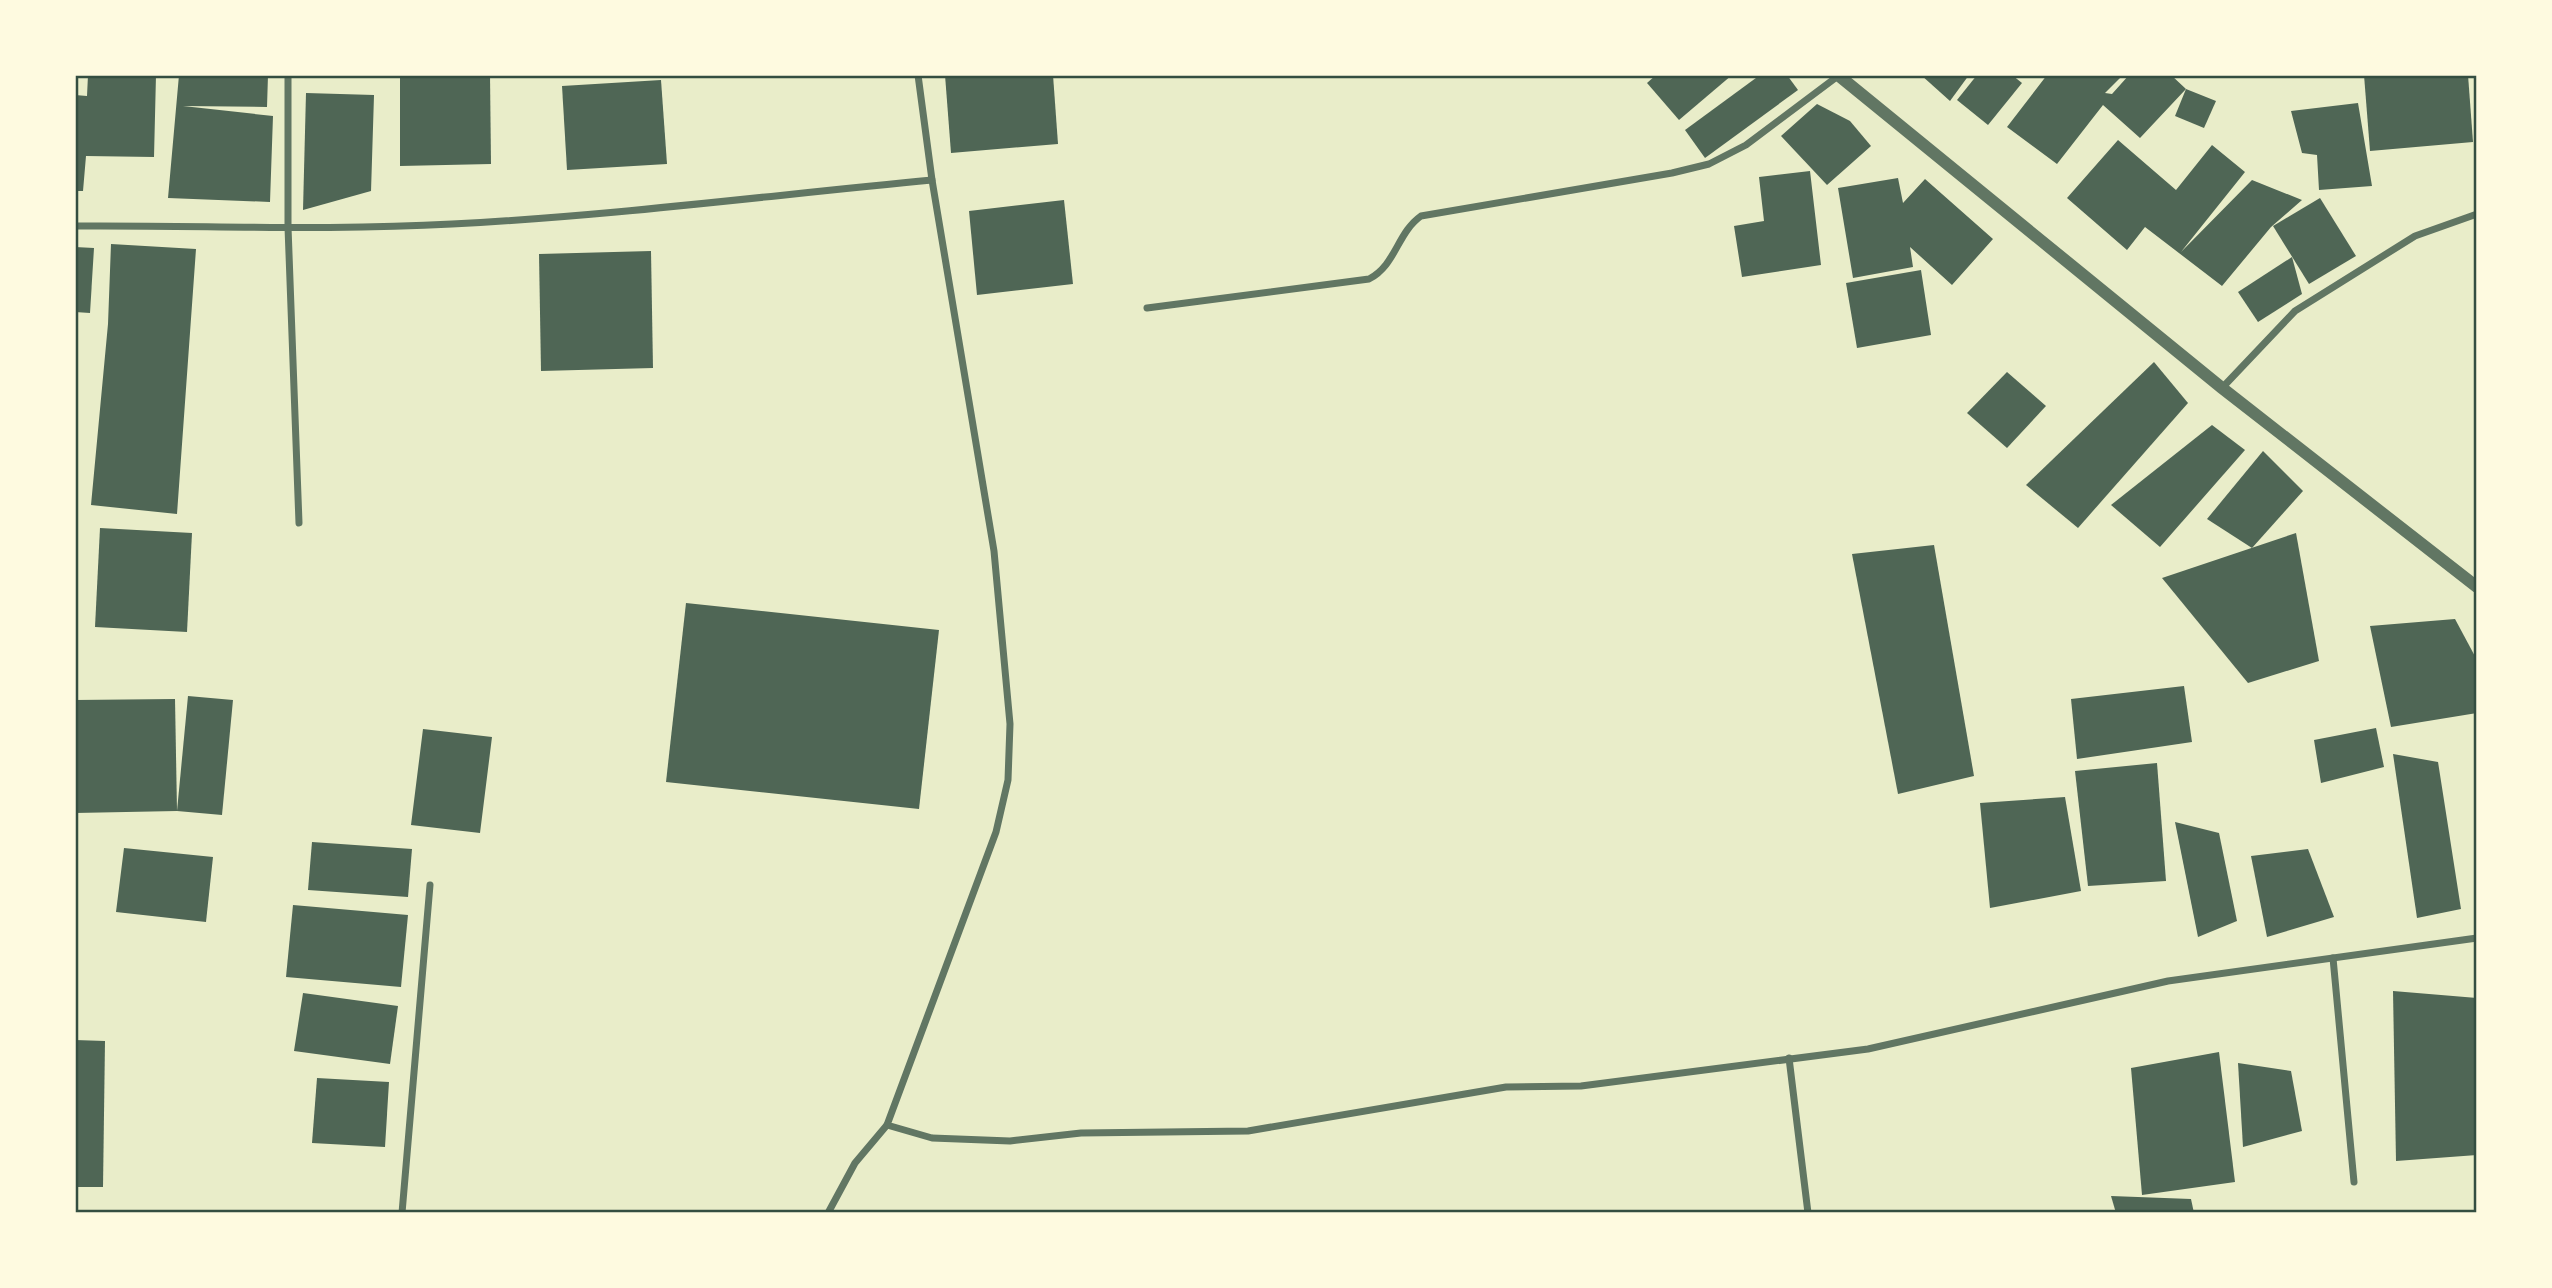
<svg xmlns="http://www.w3.org/2000/svg" width="2552" height="1288" viewBox="0 0 2552 1288" font-family="Manrope,sans-serif">
  <rect width="100%" height="100%" fill="#e9edc9"/>
  <g fill="#4f6655">
    <polygon points="88,75 156,75 154,157 86,156 83,191 75,191 75,95 87,96"/>
    <polygon points="179,75 268,75 267,107 183,106 273,116 270,202 168,198"/>
    <polygon points="400,75 490,75 491,164 400,166"/>
    <polygon points="945,75 1053,75 1058,144 951,153"/>
    <polygon points="1656,75 1732,75 1679,120 1647,83"/>
    <polygon points="1760,75 1787,75 1798,90 1705,158 1685,130"/>
    <polygon points="1921,75 1969,75 1950,101"/>
    <polygon points="1977,75 2012,75 2022,83 1988,125 1957,100"/>
    <polygon points="2047,75 2123,75 2105,93 2112,94 2129,75 2171,75 2186,89 2140,138 2103,105 2057,164 2007,127"/>
    <polygon points="2364,75 2468,75 2473,142 2370,151"/>
    <polygon points="661,80 667,164 567,170 562,86"/>
    <polygon points="2186,89 2216,101 2204,128 2175,116"/>
    <polygon points="306,93 374,95 371,191 303,210"/>
    <polygon points="2358,103 2372,186 2319,190 2317,155 2302,153 2291,111"/>
    <polygon points="1817,104 1850,121 1871,146 1827,185 1781,136"/>
    <polygon points="2118,140 2176,190 2212,145 2245,172 2181,252 2252,180 2302,200 2271,227 2222,286 2145,227 2127,250 2067,198"/>
    <polygon points="1810,171 1821,265 1742,277 1734,226 1764,221 1759,177"/>
    <polygon points="1898,178 1903,203 1925,179 1993,239 1952,285 1910,247 1913,267 1853,278 1838,188"/>
    <polygon points="2320,198 2356,256 2309,284 2273,226"/>
    <polygon points="1064,200 1073,284 977,295 969,211"/>
    <polygon points="111,244 196,249 177,514 91,505 108,324"/>
    <polygon points="75,247 94,248 90,313 75,312"/>
    <polygon points="651,251 653,368 541,371 539,254"/>
    <polygon points="2292,257 2302,294 2258,322 2238,292"/>
    <polygon points="1921,270 1931,335 1857,348 1846,283"/>
    <polygon points="2154,362 2188,403 2078,528 2026,485"/>
    <polygon points="2007,372 2046,406 2007,448 1967,413"/>
    <polygon points="2212,425 2245,450 2160,547 2111,505"/>
    <polygon points="2263,451 2303,491 2252,548 2207,519"/>
    <polygon points="100,528 192,533 187,632 95,627"/>
    <polygon points="2296,533 2319,661 2248,683 2162,578"/>
    <polygon points="1934,545 1974,776 1898,794 1852,554"/>
    <polygon points="686,603 939,630 919,809 666,782"/>
    <polygon points="2455,619 2477,660 2477,713 2391,727 2370,626"/>
    <polygon points="2184,686 2192,742 2077,759 2071,699"/>
    <polygon points="188,696 233,700 222,815 177,811"/>
    <polygon points="175,699 177,811 75,813 75,700"/>
    <polygon points="2376,728 2384,767 2321,783 2314,740"/>
    <polygon points="423,729 492,737 480,833 411,825"/>
    <polygon points="2393,754 2438,762 2461,909 2417,918"/>
    <polygon points="2157,763 2166,881 2088,886 2075,771"/>
    <polygon points="2065,797 2081,891 1990,908 1980,803"/>
    <polygon points="2175,822 2219,833 2237,921 2198,937"/>
    <polygon points="312,842 412,849 408,897 308,890"/>
    <polygon points="124,848 213,857 206,922 116,912"/>
    <polygon points="2308,849 2334,917 2267,937 2251,856"/>
    <polygon points="293,905 408,915 401,987 286,977"/>
    <polygon points="2393,991 2477,998 2477,1155 2396,1161"/>
    <polygon points="303,993 398,1006 390,1064 294,1051"/>
    <polygon points="75,1040 105,1041 103,1187 75,1187"/>
    <polygon points="2219,1052 2235,1182 2142,1195 2131,1068"/>
    <polygon points="2238,1063 2291,1071 2302,1131 2243,1147"/>
    <polygon points="317,1078 389,1082 385,1147 312,1143"/>
    <polygon points="2111,1196 2191,1199 2194,1213 2116,1213"/>
  </g>
  <g fill="none" stroke-linecap="round" stroke-linejoin="round">
    <g stroke="#617663" stroke-width="7">
      <polyline points="288,75 288,227 299,523"/>
      <polyline points="918,75 932,180 994,551 1010,724 1008,780 996,832 887,1125 932,1138 1010,1141 1081,1133 1248,1131 1506,1087 1581,1086 1868,1049 2168,981 2477,938"/>
      <path d="M 75,226 C 201,225 326,231 452,224 C 612,216 772,195 932,180"/>
      <path d="M 1147,308 L 1369,279 C 1396,265 1397,233 1421,216 L 1672,173 L 1709,164 L 1746,145 L 1838,76"/>
      <polyline points="2222,388 2295,311 2415,236 2477,214"/>
      <polyline points="2333,958 2354,1182"/>
      <polyline points="1789,1058 1808,1213"/>
      <polyline points="402,1213 430,885"/>
      <polyline points="828,1213 855,1163 887,1125"/>
    </g>
    <polyline stroke="#617663" stroke-width="12" points="1838,75 2222,388 2477,587"/>
  </g>
  <rect width="2552" height="1288" fill="none" stroke="#fefae0" stroke-width="154"/>
  <rect x="77" y="77" width="2398" height="1134" fill="none" stroke="#344e41" stroke-width="2.5"/>
</svg>
